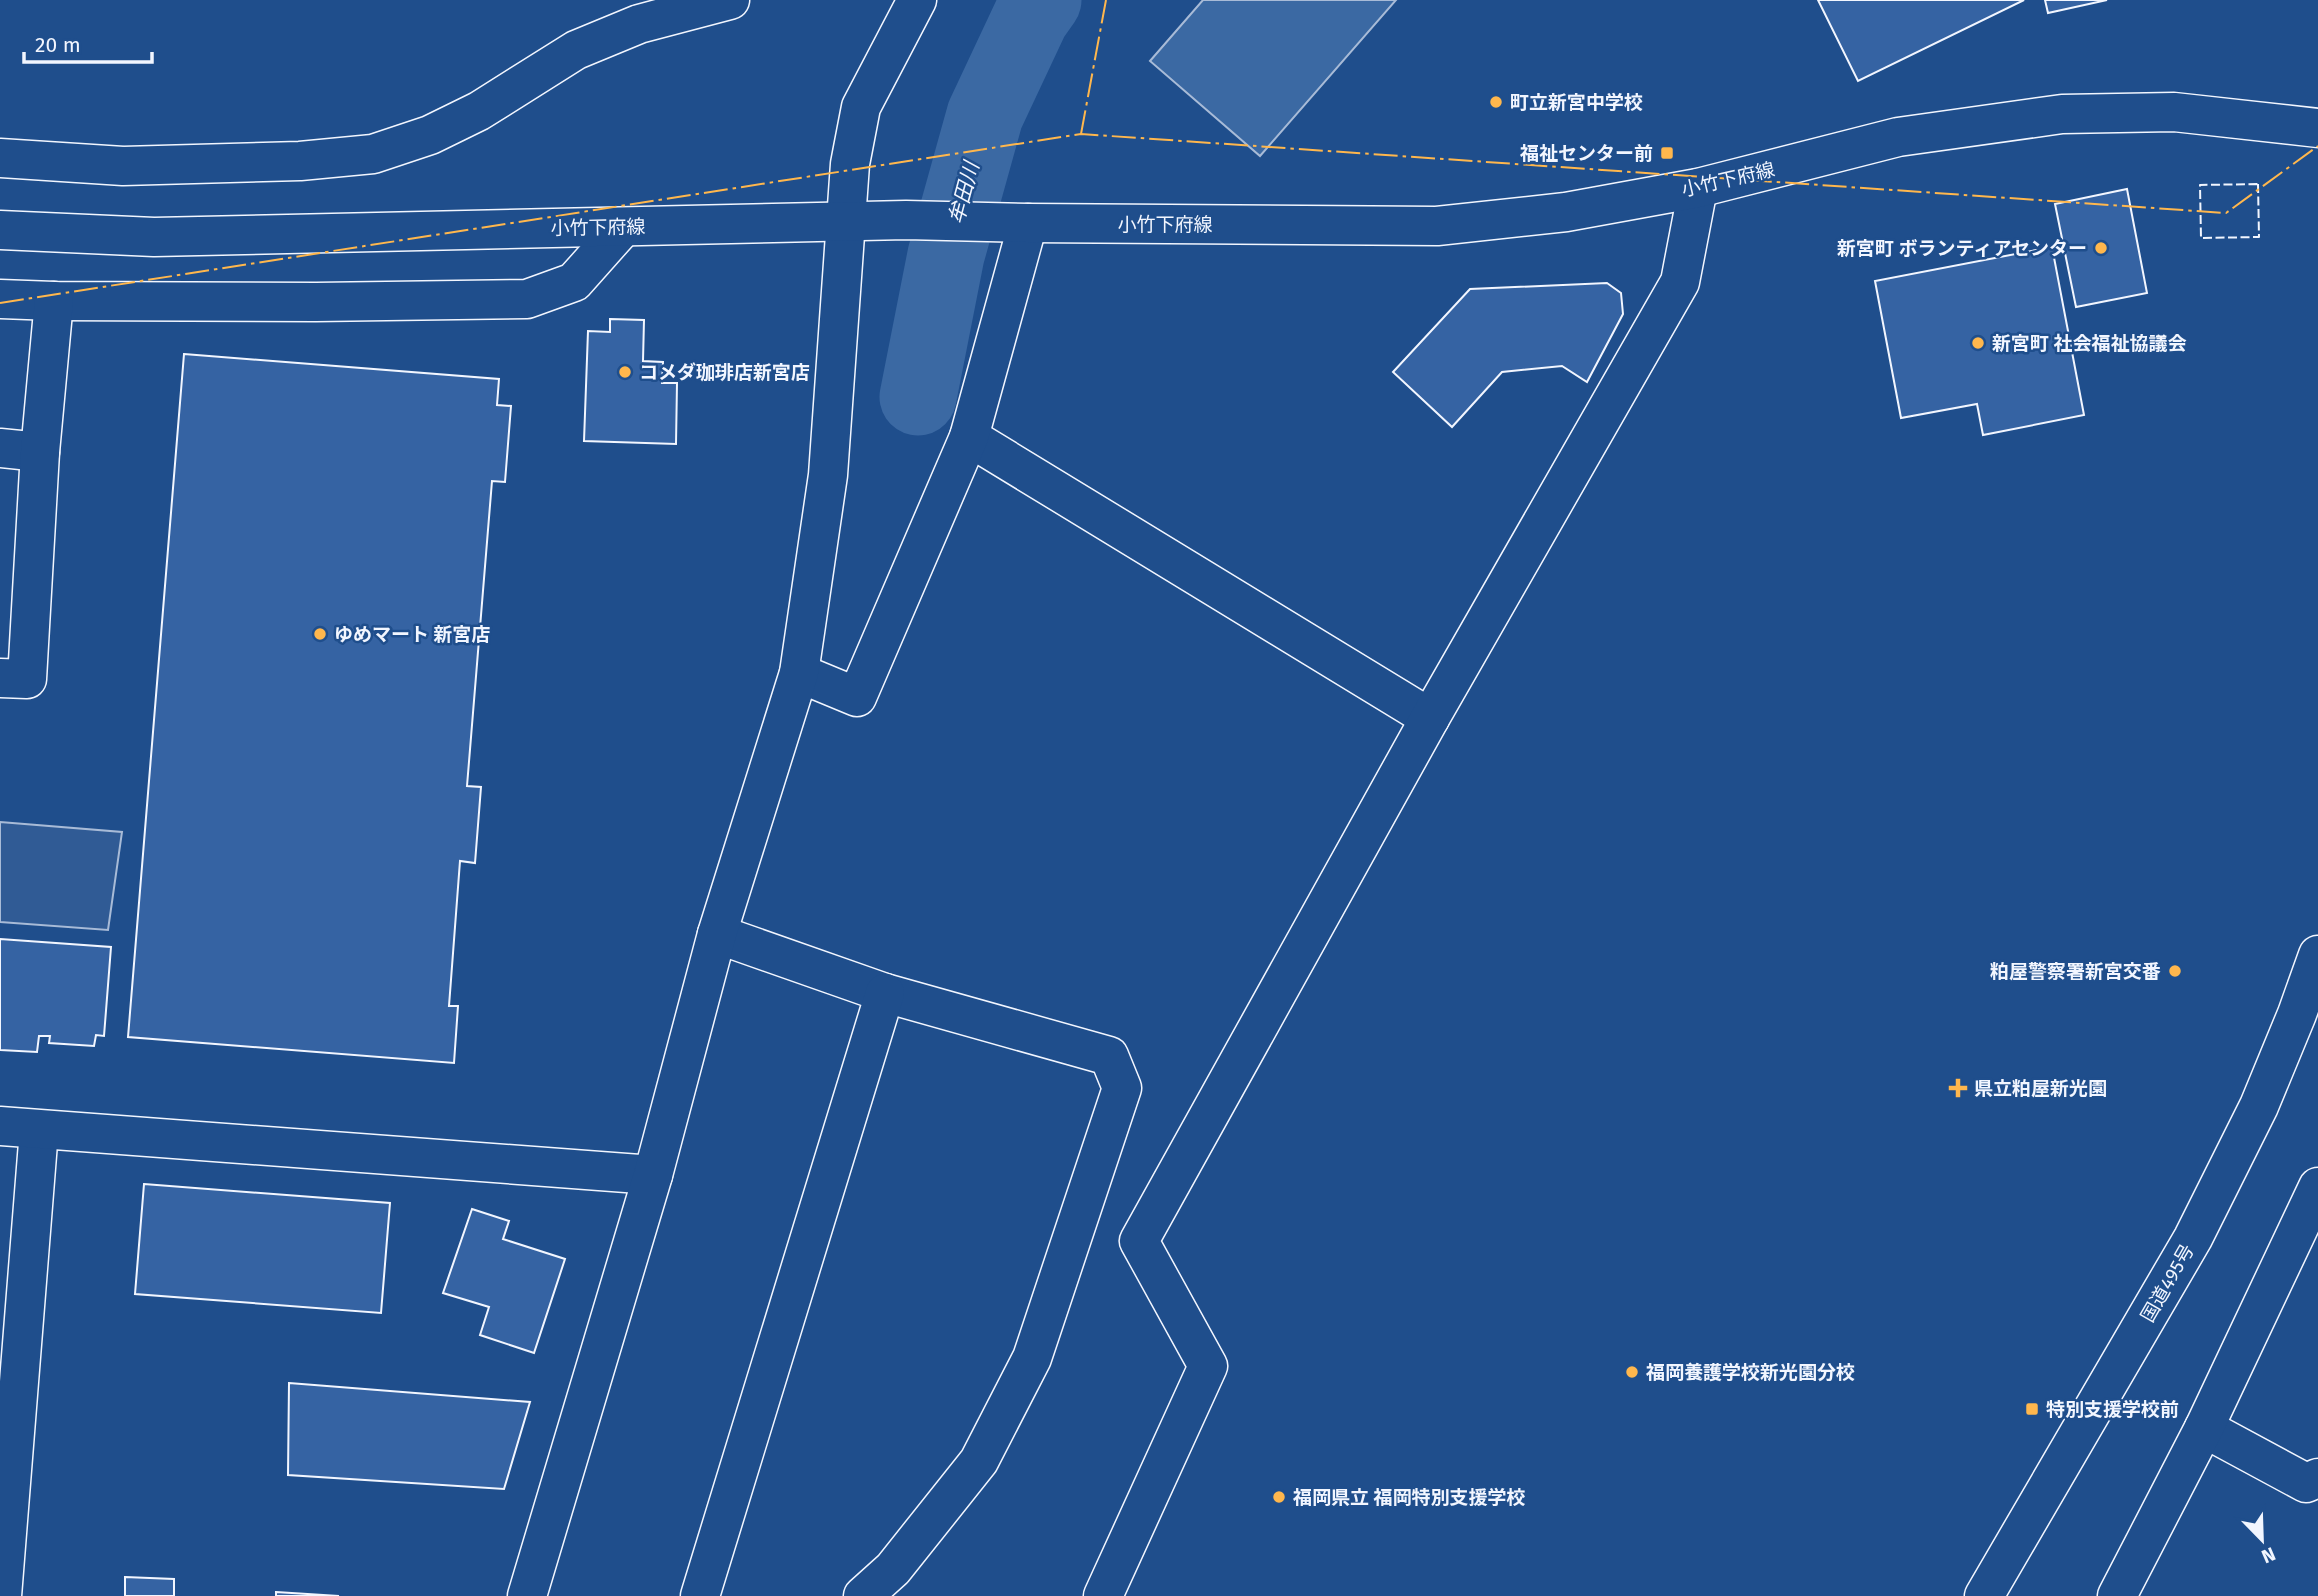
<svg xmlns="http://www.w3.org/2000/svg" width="2318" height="1596" viewBox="0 0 2318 1596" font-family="'Fira Sans','Noto Sans JP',sans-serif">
  <rect width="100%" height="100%" fill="#1f4e8c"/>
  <polygon fill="#305b95" stroke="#a8bbd7" stroke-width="2" points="0,822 122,832 108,930 0,922"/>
  <polygon fill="#3b69a3" stroke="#a8bbd7" stroke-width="2" points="1203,0 1396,0 1260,156 1150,61"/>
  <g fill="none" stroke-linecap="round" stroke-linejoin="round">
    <polyline stroke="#3b69a3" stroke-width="77" points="918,397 946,255 985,115 1031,17 1043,0"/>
  </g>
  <g fill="#3563a3" stroke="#f2f6ff" stroke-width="2">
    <polygon points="1818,0 2024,0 1858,81"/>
    <polygon points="2045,0 2107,0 2048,13"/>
    <polygon points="2127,189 2147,293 2076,307 2055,204"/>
    <polygon points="2052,247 2084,415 1983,435 1977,404 1901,418 1875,281"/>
    <polygon points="1607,283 1621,293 1623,314 1587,382 1562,366 1502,372 1452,427 1393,372 1470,289"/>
    <polygon points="610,319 644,320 643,361 663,362 662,383 677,383 676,444 584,441 588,331 610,332"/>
    <polygon points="184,354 499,379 497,405 511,406 505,482 492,481 467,786 481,787 475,863 460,861 449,1006 458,1006 454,1063 128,1037"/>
    <polygon points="0,939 111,947 104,1036 96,1035 94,1046 49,1043 50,1036 39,1036 37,1052 0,1050"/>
    <polygon points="144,1184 390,1203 381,1313 135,1294"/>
    <polygon points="472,1209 509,1221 503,1239 565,1259 534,1353 480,1335 489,1307 443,1293"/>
    <polygon points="289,1383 530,1402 504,1489 288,1475"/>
    <polygon points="125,1577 174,1579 174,1596 125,1596"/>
    <polygon points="276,1592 339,1596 276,1596"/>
  </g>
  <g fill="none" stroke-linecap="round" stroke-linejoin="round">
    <defs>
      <g id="minor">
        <polyline points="0,299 54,301 316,302 527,299 574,282 623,227"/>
        <polyline points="969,437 1430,718"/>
        <polyline points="0,448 40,452"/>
        <polyline points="799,673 857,697 969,437 1028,223"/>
        <polyline points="0,678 27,679 40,452 54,301"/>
        <polyline points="717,934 885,993 1109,1056 1122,1088 1032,1358 979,1461 893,1569 863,1596"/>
        <polyline points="2204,1428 2306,1483 2318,1478"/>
        <polyline points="2,1596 39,1130"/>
        <polyline points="700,1596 885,993"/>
        <polyline points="1103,1596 1208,1366 1139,1241 1430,718 1680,282 1698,188"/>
        <polyline points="2117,1596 2204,1428 2318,1187"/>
      </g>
      <g id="tertiary">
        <polyline points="0,158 123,166 300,161 373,154 430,135 479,111 576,50 639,24 730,0"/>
        <polyline points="0,1126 653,1175"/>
        <polyline points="527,1596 653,1175 717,934 799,673 828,475 850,164 861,107 917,0"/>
      </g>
      <polyline id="secondary" points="0,230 154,237 906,220 1028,223 1437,226 1566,212 1698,188 1898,137 2062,114 2174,112 2318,128"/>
      <polyline id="trunk" points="1984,1596 2193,1238 2259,1106 2297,1014 2318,955"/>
    </defs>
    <use href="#minor" stroke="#f2f6ff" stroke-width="41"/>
    <use href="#tertiary" stroke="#f2f6ff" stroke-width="41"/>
    <use href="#secondary" stroke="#f2f6ff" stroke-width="41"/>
    <use href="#trunk" stroke="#f2f6ff" stroke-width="41"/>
    <use href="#minor" stroke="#1f4e8c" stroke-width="38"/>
    <use href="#tertiary" stroke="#1f4e8c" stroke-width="38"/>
    <use href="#secondary" stroke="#1f4e8c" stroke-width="38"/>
    <use href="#trunk" stroke="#1f4e8c" stroke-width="38"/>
    <polygon stroke="#f2f6ff" stroke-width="2" stroke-dasharray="9 3.5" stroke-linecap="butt" points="2258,184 2259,237 2201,238 2200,185"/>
    <g stroke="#ffb74d" stroke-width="2" stroke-dasharray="24 5 3.5 5" stroke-linecap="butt">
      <polyline points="1081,134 1106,0"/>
      <polyline points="0,303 1081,134 2226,213 2318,146"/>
    </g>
  </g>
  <g fill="#ffb74d" stroke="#1f4e8c" stroke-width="2.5">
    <circle cx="1496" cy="102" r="7"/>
    <rect x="1660" y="146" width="14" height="14" rx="3.5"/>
    <circle cx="2101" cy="248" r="7"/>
    <circle cx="1978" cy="343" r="7"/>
    <circle cx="625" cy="372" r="7"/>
    <circle cx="320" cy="634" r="7"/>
    <circle cx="2175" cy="971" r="7"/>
    <path d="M1954.5 1077.5h7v7h7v7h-7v7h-7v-7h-7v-7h7z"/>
    <circle cx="1632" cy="1372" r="7"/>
    <rect x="2025" y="1402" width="14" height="14" rx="3.5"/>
    <circle cx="1279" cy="1497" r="7"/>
  </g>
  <g text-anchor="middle" stroke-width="5" stroke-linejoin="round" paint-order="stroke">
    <g font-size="19" font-weight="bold" fill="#f2f6ff" stroke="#1f4e8c" text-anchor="start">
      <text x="1510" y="109">町立新宮中学校</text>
      <text x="1653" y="160" text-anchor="end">福祉センター前</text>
      <text x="2087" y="255" text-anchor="end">新宮町 ボランティアセンター</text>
      <text x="1992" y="350">新宮町 社会福祉協議会</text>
      <text x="639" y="379">コメダ珈琲店新宮店</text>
      <text x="334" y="641">ゆめマート 新宮店</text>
      <text x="2161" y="978" text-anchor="end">粕屋警察署新宮交番</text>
      <text x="1974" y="1095">県立粕屋新光園</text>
      <text x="1646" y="1379">福岡養護学校新光園分校</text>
      <text x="2046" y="1416">特別支援学校前</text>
      <text x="1293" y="1504">福岡県立 福岡特別支援学校</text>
    </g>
    <g font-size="19" fill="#f2f6ff" stroke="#1f4e8c">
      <text transform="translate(1728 179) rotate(-13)" y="7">小竹下府線</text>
      <text x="1165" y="231">小竹下府線</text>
      <text transform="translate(598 227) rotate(-1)" y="7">小竹下府線</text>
      <text transform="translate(2167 1283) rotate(-60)" y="7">国道495号</text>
    </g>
    <g font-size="21" font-style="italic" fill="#f2f6ff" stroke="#1f4e8c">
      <text transform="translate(964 193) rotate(-75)" y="7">牟田川</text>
    </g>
  </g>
  <g transform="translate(2262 1540) rotate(157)" stroke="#1f4e8c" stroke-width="5" paint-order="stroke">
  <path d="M0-5L12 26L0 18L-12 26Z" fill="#f2f6ff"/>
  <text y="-10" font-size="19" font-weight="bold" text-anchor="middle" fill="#f2f6ff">N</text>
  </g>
  <path d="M24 52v10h128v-10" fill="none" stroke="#f2f6ff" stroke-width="3.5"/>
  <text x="35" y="52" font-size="21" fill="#f2f6ff" stroke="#1f4e8c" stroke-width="5" paint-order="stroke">20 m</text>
</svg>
